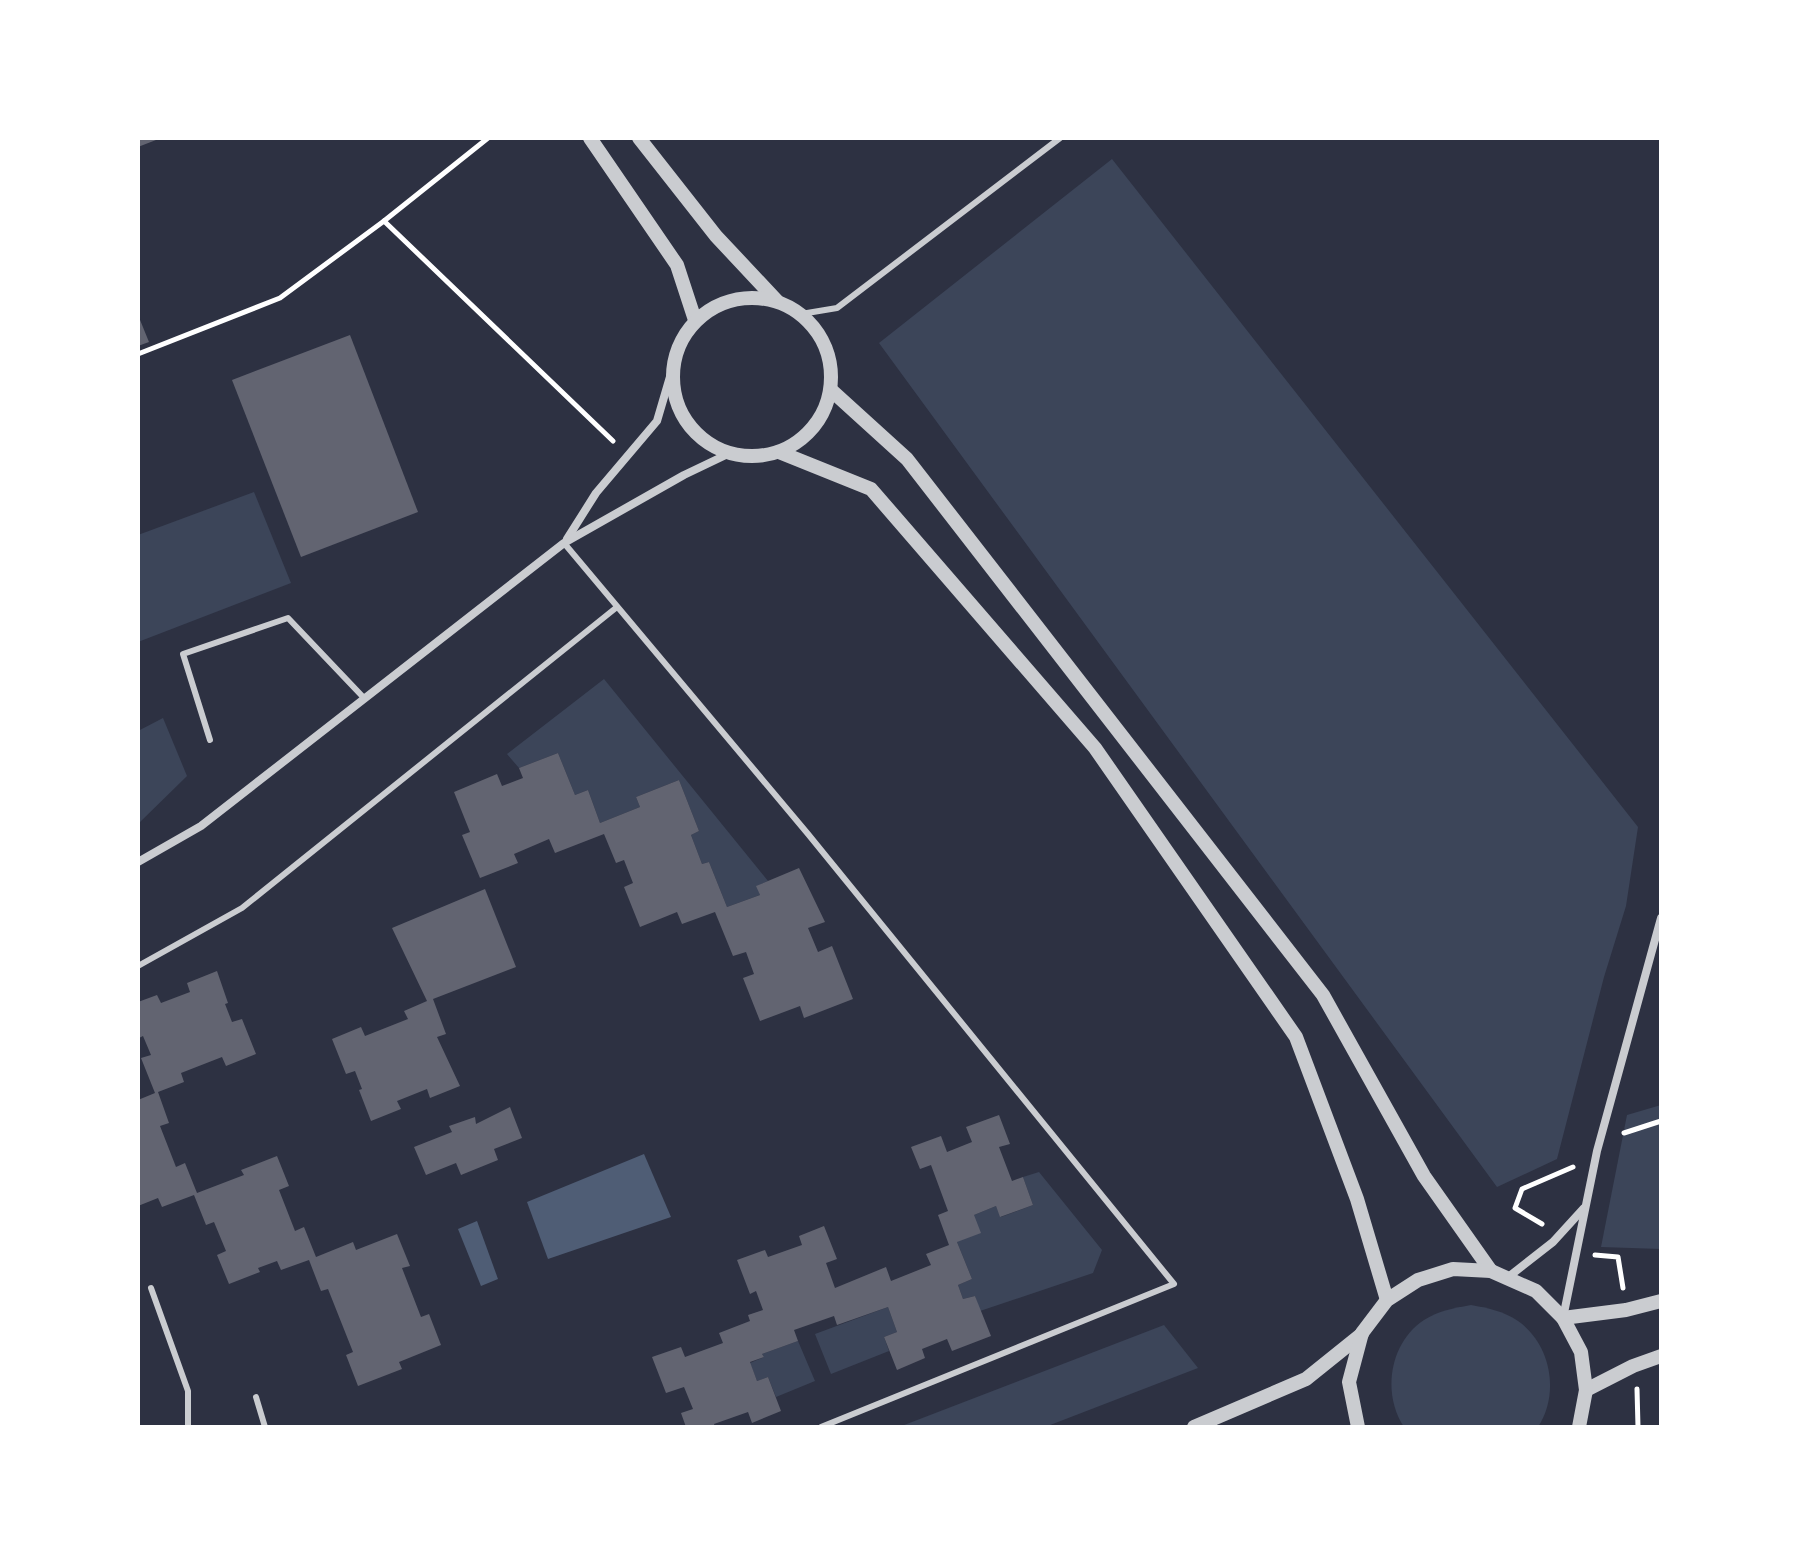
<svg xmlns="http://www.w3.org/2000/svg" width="1799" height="1565" viewBox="0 0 1799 1565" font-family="'Exo 2',sans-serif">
  <rect width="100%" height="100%" fill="#2d3142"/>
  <g fill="#3c4559">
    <polygon points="1112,159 1638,827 1626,906 1604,977 1557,1159 1497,1187 879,343"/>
    <polygon points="254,492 291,583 138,642 138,535"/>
    <polygon points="604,679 768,881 757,886 760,895 727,907 709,862 702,864 691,835 699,831 679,780 636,797 640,807 600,823 588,790 575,795 558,753 519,768 507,754"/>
    <polygon points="163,718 187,776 138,824 138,731"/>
    <polygon points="1661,1105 1661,1249 1601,1247 1627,1115"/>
    <polygon points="1039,1172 1102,1250 1093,1273 980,1311 975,1296 963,1299 958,1285 972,1279 957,1242 974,1215 996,1206 1001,1217 1033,1205 1023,1177"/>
    <path d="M 1471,1305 C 1488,1308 1503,1311 1518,1321 C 1551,1344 1560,1394 1538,1427 L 1404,1427 C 1382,1394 1389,1343 1424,1320 C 1438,1311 1454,1308 1471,1305 Z"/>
    <polygon points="888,1307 897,1332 884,1337 889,1351 831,1374 815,1334"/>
    <polygon points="1164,1325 1198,1368 1045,1427 899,1427"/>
    <polygon points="798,1341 815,1381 776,1397 768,1377 757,1381 750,1363 764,1357 762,1354"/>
  </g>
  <g fill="#4f5d75">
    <polygon points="644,1154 671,1217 548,1259 527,1202"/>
    <polygon points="477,1221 498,1279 481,1286 458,1229"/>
  </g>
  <g fill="#626471">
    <polygon points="138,138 155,138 156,140 138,147"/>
    <polygon points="138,315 149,342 138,346"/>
    <polygon points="350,335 418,512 301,557 232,380"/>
    <polygon points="558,753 575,795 588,790 600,823 640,807 636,797 679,780 699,831 691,835 702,864 709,862 727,907 760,895 756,886 799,868 825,922 808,928 818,952 832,946 853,999 804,1018 800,1006 760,1021 743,978 754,974 746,952 733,956 715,912 682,924 677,912 640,927 624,887 633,883 624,860 616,863 604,834 555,853 549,839 514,854 518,863 480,878 462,835 470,832 454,792 497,774 502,786 523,778 519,768"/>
    <polygon points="485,889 516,967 433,999 446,1034 437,1037 460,1086 430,1098 427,1089 397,1101 401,1109 371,1121 359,1090 362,1089 355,1071 346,1074 332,1039 361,1027 365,1036 408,1019 404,1011 427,1001 392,928"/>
    <polygon points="217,971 228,1003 225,1004 232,1022 242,1019 256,1054 226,1066 222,1057 181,1073 184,1082 158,1092 169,1123 160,1126 176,1167 185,1163 197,1193 244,1175 241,1170 277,1156 289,1186 279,1190 295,1231 304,1227 316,1257 353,1242 356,1250 397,1234 410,1266 402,1268 421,1317 429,1314 441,1345 399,1362 402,1369 358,1386 346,1355 353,1352 328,1289 321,1291 309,1260 281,1270 277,1261 258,1268 260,1272 229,1284 217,1255 226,1251 214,1222 206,1225 194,1195 162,1207 158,1198 138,1206 138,1100 155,1093 141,1058 151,1055 143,1036 139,1038 138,1035 138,1002 157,995 161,1003 190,992 187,983"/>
    <polygon points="510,1107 522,1138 494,1149 498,1160 461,1175 456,1163 426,1175 414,1147 452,1132 449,1126 475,1117 476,1124"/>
    <polygon points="999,1115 1010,1144 999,1147 1012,1181 1023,1177 1033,1205 1000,1217 996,1206 974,1215 981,1233 957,1242 972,1279 958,1285 963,1299 975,1296 991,1336 952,1351 947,1339 922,1349 925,1358 897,1370 884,1337 897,1332 888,1307 837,1325 834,1316 794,1330 798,1341 762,1354 764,1357 750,1362 757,1381 768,1377 781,1411 752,1423 748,1412 714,1424 715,1427 686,1427 681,1413 693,1409 684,1387 666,1393 652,1357 681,1347 685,1357 723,1343 719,1333 750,1321 748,1315 763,1310 756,1291 750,1294 737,1260 765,1250 768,1257 802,1245 799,1236 824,1226 837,1259 826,1263 835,1288 886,1267 891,1281 931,1265 926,1254 949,1245 938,1215 948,1211 931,1165 920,1169 911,1147 941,1136 947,1152 972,1142 966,1127"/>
  </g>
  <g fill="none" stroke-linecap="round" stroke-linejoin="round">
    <g stroke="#fff" stroke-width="5">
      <polyline points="384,221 613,441"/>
      <polyline points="138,354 280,298 384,221 488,138"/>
      <polyline points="1624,1133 1661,1121"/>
      <polyline points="1542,1224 1515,1208 1522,1189 1573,1167"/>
      <polyline points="1595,1255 1618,1257 1623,1288"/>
      <polyline points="1637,1389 1638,1427"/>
    </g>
    <g stroke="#caccd0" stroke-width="6">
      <polyline points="801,314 837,308 1060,138"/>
      <polyline points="564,543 808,834 1174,1284 821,1427"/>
      <polyline points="210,740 183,654 288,618 364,698"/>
      <polyline points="138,966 242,908 617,607"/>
      <polyline points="151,1288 188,1391 188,1427"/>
      <polyline points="256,1397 265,1427"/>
    </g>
    <g stroke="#caccd0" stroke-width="8">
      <polyline points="567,539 596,493 657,421 672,370"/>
      <polyline points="138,862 201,826 564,543 684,475 730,453"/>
      <polyline points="1507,1278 1553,1242 1584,1208"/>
      <polyline points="1563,1318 1597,1151 1661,918"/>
    </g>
    <g stroke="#caccd0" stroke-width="14">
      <polyline points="590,138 677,265 695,320"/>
      <polyline points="639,138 716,236 777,301"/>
      <circle cx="752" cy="377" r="79"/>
      <polyline points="831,390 907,459 1323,995 1424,1176 1491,1271"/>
      <polyline points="779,452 871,489 1095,748 1296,1037 1357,1199 1387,1300"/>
      <polyline points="1563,1318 1626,1310 1661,1301"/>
      <polyline points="1586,1390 1633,1366 1661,1356"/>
      <polyline points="1194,1427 1306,1379 1362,1334"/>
      <polyline points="1358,1427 1349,1382 1362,1333 1387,1300 1418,1280 1453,1269 1491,1271 1536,1291 1563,1318 1581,1352 1586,1390 1579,1427"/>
    </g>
  </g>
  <rect width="1799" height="1565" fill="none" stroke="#ffffff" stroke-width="280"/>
</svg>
